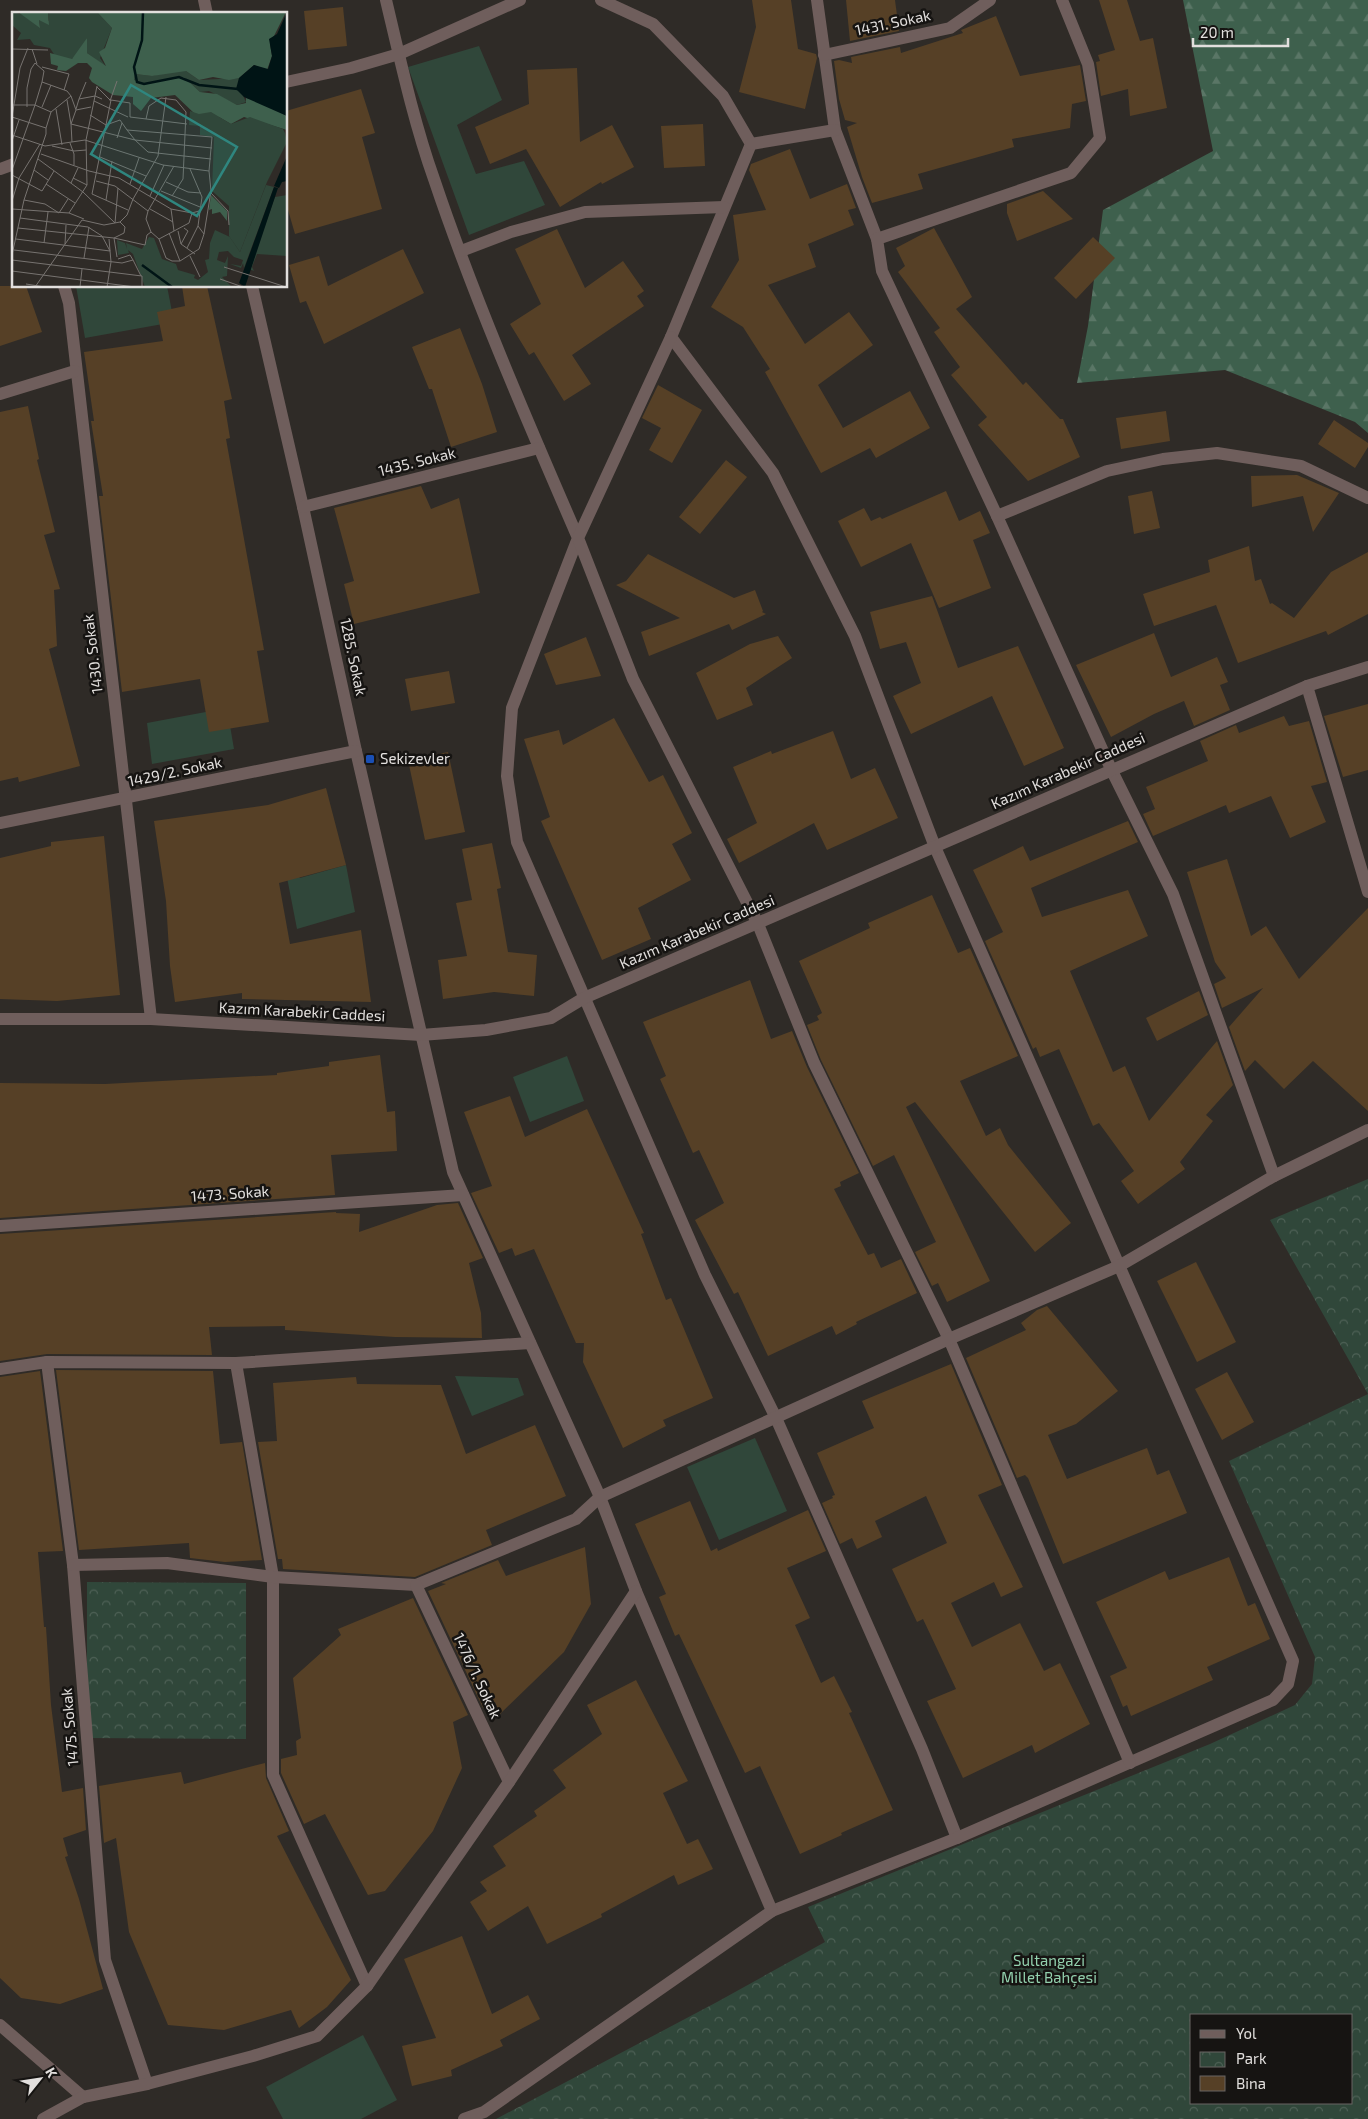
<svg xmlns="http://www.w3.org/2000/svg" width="1368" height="2119" viewBox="0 0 1368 2119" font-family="'Exo 2',sans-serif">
  <defs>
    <pattern id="forest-firs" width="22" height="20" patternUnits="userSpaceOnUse" patternTransform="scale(1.25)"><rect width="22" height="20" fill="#3e604d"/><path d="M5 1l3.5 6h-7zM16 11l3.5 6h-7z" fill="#5a7666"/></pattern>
    <pattern id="park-crowns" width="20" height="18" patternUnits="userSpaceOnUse" patternTransform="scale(1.25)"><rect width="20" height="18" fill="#30473a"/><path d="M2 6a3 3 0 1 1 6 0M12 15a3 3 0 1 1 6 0" fill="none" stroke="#4e6156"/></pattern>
  </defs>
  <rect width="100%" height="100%" fill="#2f2b27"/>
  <g fill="#30473a">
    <polygon points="479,46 502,100 457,125 476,174 524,161 545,205 469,235 408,67"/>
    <polygon points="76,286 167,286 174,322 85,338"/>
    <polygon points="227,708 234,749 152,764 147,723"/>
    <polygon points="284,862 300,878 346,865 355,912 297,929"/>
    <polygon points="567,1056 584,1101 530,1122 513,1077"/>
    <polygon points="455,1376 518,1378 524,1395 472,1416"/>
    <polygon points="755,1438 787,1511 719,1540 687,1467"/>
    <polygon points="363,2035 397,2100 361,2119 283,2119 266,2087"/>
  </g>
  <polygon fill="url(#forest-firs)" points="1183,0 1368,0 1368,433 1355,422 1225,370 1077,383 1088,326 1103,210 1213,151"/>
  <g fill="url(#park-crowns)" fill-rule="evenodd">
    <path d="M 1368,1179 L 1368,2119 L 496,2119 L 717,2002 L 825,1942 L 808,1907 L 1210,1744 L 1295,1705 L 1312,1684 L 1315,1657 L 1229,1461 L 1368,1394 L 1270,1220 ZM 1352,2015 L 1352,2103 L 1192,2103 L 1192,2015 Z"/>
    <polygon points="87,1582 246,1583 246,1739 87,1738"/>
  </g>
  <g fill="#564026">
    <polygon points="752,0 791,0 798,49 816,54 817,58 805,109 739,92 756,27"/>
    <polygon points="846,0 895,0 899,31 850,41"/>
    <polygon points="1099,0 1127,0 1140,41 1153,38 1167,108 1130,116 1128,89 1101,96 1096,62 1100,61 1098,55 1115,50"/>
    <polygon points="343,7 347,46 308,50 304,11"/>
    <polygon points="996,16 1020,76 1080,65 1086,101 1072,104 1070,128 1012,139 1014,147 918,174 923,189 872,203 862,177 847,127 857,123 845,120 839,99 834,61 839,60 852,63 851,57 900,47 901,53 963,33 961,30"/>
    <polygon points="577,68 580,142 612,125 634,167 602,184 601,182 560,207 526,149 490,164 475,127 529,104 527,70"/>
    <polygon points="361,89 375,133 362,137 382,209 295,234 286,203 286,111"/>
    <polygon points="703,124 705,166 664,168 661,126"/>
    <polygon points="790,149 810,199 847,184 856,208 848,210 854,225 808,244 816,267 768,285 805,344 849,312 873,345 818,385 843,428 910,391 930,428 876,458 870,448 821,473 765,372 770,369 743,327 711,307 739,260 733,215 766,210 749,170 751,164"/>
    <polygon points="1043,191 1073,219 1017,241 1007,213 1007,204"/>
    <polygon points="934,228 972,297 956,309 1023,385 1026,382 1060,419 1063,419 1080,457 1028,481 978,425 987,417 951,375 960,367 934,332 940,328 898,272 905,266 896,248"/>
    <polygon points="557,229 585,288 623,261 644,291 637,296 644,306 572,355 591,384 564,401 534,352 529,355 510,324 541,304 515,249"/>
    <polygon points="1093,237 1115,258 1076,299 1054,278"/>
    <polygon points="403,249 424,293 324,344 306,301 300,303 289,265 319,256 328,286"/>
    <polygon points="0,286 26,286 42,332 0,346"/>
    <polygon points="182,286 207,286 232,399 224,401 230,438 226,439 264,650 257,651 269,722 209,732 200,679 122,692 99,496 103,496 91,421 94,421 84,352 163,341 157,312 185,306"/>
    <polygon points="460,328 482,384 497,432 451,447 432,389 429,389 412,347"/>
    <polygon points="658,385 702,410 672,463 649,450 661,428 642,418"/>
    <polygon points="28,406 39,459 37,460 55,532 44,535 60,589 54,590 57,646 49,649 80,766 19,782 18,777 0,781 0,412"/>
    <polygon points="1166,411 1170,441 1121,449 1116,418"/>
    <polygon points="1334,420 1368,443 1368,447 1355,468 1318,444"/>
    <polygon points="726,460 747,477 700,534 679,517"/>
    <polygon points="1297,475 1339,493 1313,532 1303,496 1252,507 1251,476"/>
    <polygon points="421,486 431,509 459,498 480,593 354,624 344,584 354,581 334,508"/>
    <polygon points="946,491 959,521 980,511 990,533 973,540 991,588 939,608 911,543 861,567 838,521 864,508 871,521 880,517 882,519"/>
    <polygon points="1152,491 1160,528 1134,534 1128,496"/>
    <polygon points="1249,546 1255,581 1261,579 1270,604 1272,603 1294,618 1331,572 1368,552 1368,614 1328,635 1326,631 1238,663 1216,605 1154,626 1143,594 1210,572 1208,560"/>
    <polygon points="648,554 734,598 755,590 763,611 762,612 766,614 732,630 729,624 649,656 641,632 680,618 616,585 626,581"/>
    <polygon points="932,596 958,668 1018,646 1064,748 1024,766 992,696 911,734 893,696 921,683 906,642 880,649 870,612"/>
    <polygon points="1154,633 1171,677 1217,657 1228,682 1220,685 1230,710 1194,726 1184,701 1154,714 1111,737 1076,665"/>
    <polygon points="778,636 792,658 746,688 753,705 717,720 696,673 750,644"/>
    <polygon points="586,637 601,676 556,685 544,654"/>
    <polygon points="449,671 455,703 411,711 405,679"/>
    <polygon points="1368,704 1368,770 1343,777 1324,716"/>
    <polygon points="1284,716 1289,726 1309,721 1327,782 1311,786 1326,822 1290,838 1271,796 1229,813 1226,805 1153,836 1143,814 1155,809 1146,787 1208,761 1200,741 1236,725 1239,733"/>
    <polygon points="614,718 649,782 663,775 692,833 672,844 691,880 638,908 651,939 602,960 541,821 550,817 524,739 559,730 563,745"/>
    <polygon points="833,731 851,779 875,768 898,818 827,850 814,823 739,863 727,839 757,823 733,767 771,751 772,754"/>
    <polygon points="448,752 465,832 425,840 408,760"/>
    <polygon points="326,788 346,865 279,883 290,944 361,930 371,1002 242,999 242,993 175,1002 170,966 166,901 154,821 268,805"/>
    <polygon points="1128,821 1138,842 1031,888 1042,917 1128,890 1148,936 1070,971 1113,1072 1125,1066 1149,1121 1217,1041 1233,1085 1206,1115 1213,1121 1180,1162 1185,1169 1138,1204 1121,1181 1134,1171 1099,1123 1093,1126 1059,1049 1040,1057 1036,1047 1033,1049 985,941 1003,932 973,870 1023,846 1030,861"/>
    <polygon points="104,836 120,995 57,1001 0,999 0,858 51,846 51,842"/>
    <polygon points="492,843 501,888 497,889 508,952 537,955 534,996 494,992 443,999 438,960 467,956 456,903 472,900 462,849"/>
    <polygon points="1227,859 1251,936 1266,926 1299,979 1368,908 1368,1111 1313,1061 1284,1089 1255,1060 1245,1071 1229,1027 1263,988 1222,1008 1214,984 1226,978 1215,962 1187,872"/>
    <polygon points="932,895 958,953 970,948 1018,1056 960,1081 986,1136 1000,1128 1008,1145 1071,1223 1035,1252 915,1102 906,1107 990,1281 947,1302 938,1283 932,1286 915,1252 936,1242 894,1155 873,1166 821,1060 807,1025 819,1020 817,1016 822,1013 799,961 870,928 868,923"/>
    <polygon points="750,980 771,1039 792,1031 807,1067 859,1173 840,1182 841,1186 834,1189 868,1255 874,1253 881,1268 901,1259 917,1293 856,1322 857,1324 836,1335 832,1326 768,1356 738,1292 734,1294 695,1220 724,1203 699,1150 693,1153 660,1079 666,1076 643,1022"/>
    <polygon points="1199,991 1208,1015 1157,1041 1146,1018"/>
    <polygon points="380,1055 387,1112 395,1111 397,1151 331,1155 335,1195 0,1218 0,1083 105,1084 277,1075 277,1073 329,1066 329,1062"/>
    <polygon points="510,1096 525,1137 587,1109 644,1233 641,1234 666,1300 671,1298 713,1398 663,1420 666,1426 623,1448 583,1362 584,1343 576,1343 534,1249 515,1256 512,1248 499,1253 471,1193 492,1186 464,1112"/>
    <polygon points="458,1203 483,1258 469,1263 481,1313 482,1338 395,1337 285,1330 285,1326 209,1327 212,1355 47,1354 0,1361 0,1234 336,1212 336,1213 360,1214 359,1232 437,1205"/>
    <polygon points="1196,1262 1236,1342 1197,1362 1157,1281"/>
    <polygon points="1047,1306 1118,1391 1076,1424 1048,1435 1067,1479 1147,1448 1157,1475 1169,1470 1187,1513 1063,1564 1028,1478 1025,1475 1017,1478 966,1358 1026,1330 1021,1323 1037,1310"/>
    <polygon points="951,1364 1002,1485 978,1495 1023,1587 1001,1597 994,1582 951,1603 972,1647 1020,1623 1044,1671 1060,1663 1090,1724 1035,1753 1032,1745 963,1778 927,1701 956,1689 923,1619 917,1622 892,1569 947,1543 926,1496 875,1521 882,1537 857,1549 852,1538 840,1544 822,1503 833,1498 832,1496 835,1495 817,1453 874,1428 862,1401"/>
    <polygon points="56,1370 213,1371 220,1444 242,1442 262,1560 225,1562 190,1558 189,1543 79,1550"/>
    <polygon points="40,1371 63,1551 38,1552 44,1627 46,1627 51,1705 62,1792 83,1788 86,1830 63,1838 68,1856 65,1857 79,1899 103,1989 60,2004 21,1998 0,1978 0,1377"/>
    <polygon points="1227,1372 1254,1422 1222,1440 1195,1389"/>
    <polygon points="356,1377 357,1384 441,1385 466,1454 535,1425 566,1496 486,1530 492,1545 415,1577 283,1569 282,1559 278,1559 258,1442 277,1441 273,1383"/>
    <polygon points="690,1501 711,1551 717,1548 718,1551 808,1510 826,1551 787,1568 810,1618 795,1625 821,1683 834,1676 852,1712 849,1713 893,1810 841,1833 842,1835 800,1854 760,1766 745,1773 679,1634 675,1636 659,1597 666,1594 635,1524"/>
    <polygon points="585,1547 591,1604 564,1652 500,1714 495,1702 483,1708 428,1591 446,1584 441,1583 498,1560 506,1576"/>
    <polygon points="1229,1557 1248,1606 1255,1603 1270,1639 1207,1667 1213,1680 1131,1716 1127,1705 1123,1707 1110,1676 1127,1668 1096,1602 1165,1571 1169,1580"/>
    <polygon points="413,1598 468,1715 453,1722 462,1768 433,1831 385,1891 368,1895 325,1814 304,1824 281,1773 281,1759 297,1755 296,1741 301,1738 293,1678 341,1635 338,1629"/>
    <polygon points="636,1680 688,1781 663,1793 687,1844 698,1839 713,1869 678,1885 674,1875 601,1914 602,1917 547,1944 528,1906 488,1931 470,1902 487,1891 480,1882 506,1866 493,1846 537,1816 534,1811 566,1788 553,1770 602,1734 587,1705"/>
    <polygon points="265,1763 266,1778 289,1831 277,1836 351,1980 327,2007 299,2028 291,2010 224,2030 168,2025 129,1932 116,1838 104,1843 99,1786 181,1772 184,1784"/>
    <polygon points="462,1936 492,2014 528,1995 540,2019 500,2040 503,2046 451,2070 452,2076 412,2086 402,2046 436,2038 404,1959"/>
  </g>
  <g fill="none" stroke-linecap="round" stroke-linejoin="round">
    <g stroke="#6f5e5c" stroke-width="12">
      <polyline points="204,0 207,14"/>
      <path d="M 386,0 C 400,59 414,123 434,179 C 475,301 527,420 578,538 L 512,708 L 507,776 L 517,842 L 705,1275 L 776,1418 L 922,1749 L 957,1838"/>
      <polyline points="601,0 653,24 723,96 751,144 671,337 773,473 855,636 935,847 1293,1661 1288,1684 1273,1700 957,1838 772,1911"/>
      <polyline points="817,0 835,130 877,239"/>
      <polyline points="1062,0 1088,64 1100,138 1071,173 877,239 882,271 997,516 1111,769 1173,894 1274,1176"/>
      <polyline points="824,55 950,28 990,0"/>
      <polyline points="286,82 351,68 399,54 520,0"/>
      <polyline points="751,144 835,130"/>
      <polyline points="0,169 14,164"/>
      <polyline points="461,251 511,232 585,212 724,207"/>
      <polyline points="64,286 69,303 151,1019"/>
      <polyline points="252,286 303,507 356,751 453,1172 600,1497 636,1591 772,1911 484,2112 464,2119"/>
      <polyline points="671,337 578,538 633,679 758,924 814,1063 949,1339 1130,1763"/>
      <polyline points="0,394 75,371"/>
      <polyline points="303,507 539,448"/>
      <polyline points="997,516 1107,471 1163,459 1217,453 1301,466 1368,498"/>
      <polyline points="1307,686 1368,892"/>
      <polyline points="0,823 356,751"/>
      <polyline points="0,1019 151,1019 421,1035 486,1030 551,1018 584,998 1307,686 1368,667"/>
      <polyline points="0,1226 463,1195"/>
      <polyline points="47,1362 73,1565 105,1960 147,2084"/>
      <polyline points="236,1363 273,1577 273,1775 367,1986"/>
      <polyline points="0,1369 47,1362 236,1363 530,1343"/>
      <polyline points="73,1565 167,1563 273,1577 416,1585 576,1519 600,1497 949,1339 1119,1266 1274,1176 1368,1130"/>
      <polyline points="416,1585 509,1782"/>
      <polyline points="0,2025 83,2097"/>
      <polyline points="43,2119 83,2097 147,2084 253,2056 317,2036 367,1986 509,1782 636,1591"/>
    </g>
  </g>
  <rect fill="#1a4fb4" stroke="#161412" stroke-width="2" x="365" y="754" width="10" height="10" rx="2.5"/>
  <g text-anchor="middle" stroke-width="5" stroke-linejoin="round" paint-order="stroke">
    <g font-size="15" fill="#e2dfdd" stroke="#161412">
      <text transform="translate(893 23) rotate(-12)" y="5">1431. Sokak</text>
      <text transform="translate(417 462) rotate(-14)" y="5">1435. Sokak</text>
      <text transform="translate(93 654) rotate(-97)" y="5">1430. Sokak</text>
      <text transform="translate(353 657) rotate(78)" y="5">1285. Sokak</text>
      <text transform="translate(1068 771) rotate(-24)" y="5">Kazım Karabekir Caddesi</text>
      <text transform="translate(175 772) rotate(-12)" y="5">1429/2. Sokak</text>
      <text transform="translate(697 932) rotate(-23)" y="5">Kazım Karabekir Caddesi</text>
      <text transform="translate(302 1012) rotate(3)" y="5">Kazım Karabekir Caddesi</text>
      <text transform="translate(230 1194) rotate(-4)" y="5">1473. Sokak</text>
      <text transform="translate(477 1676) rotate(65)" y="5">1476/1. Sokak</text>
      <text transform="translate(70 1727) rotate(-95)" y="5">1475. Sokak</text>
    </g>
    <g font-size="15" fill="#e2dfdd" stroke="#161412" text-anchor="start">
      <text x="380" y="764">Sekizevler</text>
    </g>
    <g font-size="15" fill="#93d1ae" stroke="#161412">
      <text x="1049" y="1966">Sultangazi<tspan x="1049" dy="17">Millet Bahçesi</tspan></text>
    </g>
  </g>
  <g transform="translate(12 12)">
    <rect width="275" height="275" fill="#2f2b27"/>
    <path d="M 0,0 L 13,3 L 28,15 L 27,8 L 37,9 L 36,1 L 85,0 L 100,16 L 88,46 L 94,55 L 75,41 L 75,26 L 68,40 L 60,47 L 54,47 L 43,44 L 38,36 L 22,33 L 18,27 L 5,28 L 9,21 L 0,13 ZM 161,59 L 174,59 L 187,68 L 227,66 L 226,73 L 234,90 L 225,93 L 197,79 L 188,80 L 172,65 L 131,72 L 122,69 L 123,62 L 140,64 ZM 254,173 L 262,175 L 232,256 L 231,251 L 229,256 L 218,252 L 229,254 L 231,248 L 222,245 L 216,239 L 207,240 L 205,248 L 213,251 L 216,244 L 215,264 L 210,265 L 220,275 L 133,275 L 121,242 L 116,238 L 117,241 L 106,243 L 105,228 L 113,231 L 115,237 L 114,231 L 130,237 L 137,225 L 142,226 L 150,247 L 164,252 L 166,258 L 183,263 L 182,266 L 186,268 L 196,260 L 193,248 L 197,247 L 198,231 L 203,218 L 218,225 L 228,240 ZM 275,183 L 275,244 L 245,242 L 240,255 L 242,259 L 237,257 L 263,185 Z" fill="#30473a"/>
    <path d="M 6,0 L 54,0 L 36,1 L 37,13 L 27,8 L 28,16 ZM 85,0 L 274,0 L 258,32 L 260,44 L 255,58 L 242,53 L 227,66 L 217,68 L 201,65 L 187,68 L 174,59 L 140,64 L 123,62 L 122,68 L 131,72 L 172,65 L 188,80 L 205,82 L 225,93 L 234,91 L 234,86 L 245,88 L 275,104 L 275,118 L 232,105 L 219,112 L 207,105 L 183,102 L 163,83 L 139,86 L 129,99 L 121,92 L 121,85 L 101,83 L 80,70 L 77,66 L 80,56 L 75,51 L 66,51 L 54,59 L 45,58 L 46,54 L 39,52 L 38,41 L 60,47 L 75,26 L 75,41 L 94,54 L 87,40 L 93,36 L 100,16 ZM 199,183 L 215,199 L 215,209 L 208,200 L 200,202 L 200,197 L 197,198 Z" fill="#3e604d"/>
    <path d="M 178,99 L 187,102 L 199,100 L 219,112 L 238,105 L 271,117 L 273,121 L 275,130 L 255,170 L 228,240 L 217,224 L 217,194 L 200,179 L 202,125 L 188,123 L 188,114 L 177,113 Z" fill="#30473a"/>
    <path d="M 275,0 L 275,104 L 232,85 L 224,77 L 227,66 L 242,53 L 256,57 L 260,44 L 257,27 L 265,22 ZM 275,144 L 275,169 L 270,170 L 267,176 L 262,174 ZM 262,175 L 266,176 L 233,275 L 227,271 Z" fill="#001415"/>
    <path fill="none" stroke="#001415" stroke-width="2.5" d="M 131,0 L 130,28 L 122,55 L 125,70 L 132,72 L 167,65 L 187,73 L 226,77M 130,253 L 160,275"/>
    <path fill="none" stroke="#777370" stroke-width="1" d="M 0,37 L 36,38M 20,37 L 25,52M 30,55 L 57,62 L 52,78M 85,74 L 83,84 L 90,87M 85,75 L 98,88M 67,87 L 74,70M 55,88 L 59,112M 98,89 L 105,69M 1,93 L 23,93 L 30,70M 15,95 L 15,76 L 19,57 L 23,51 L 32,59 L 30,70 L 55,79 L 59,84M 30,95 L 39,73M 44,97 L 50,133M 64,97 L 67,87 L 83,84 L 82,89M 39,100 L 59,84 L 64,98M 78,103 L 94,113 L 108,108 L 115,118 L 200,125 L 197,159M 134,107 L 137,94 L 149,86 L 164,88 L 174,100 L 171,167 L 160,184M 59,112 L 64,98 L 79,95M 115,118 L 123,128 L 200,136M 0,123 L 33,134 L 73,128 L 151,153 L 197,159 L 199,179 L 192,222M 105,126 L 110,111M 0,129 L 7,108M 60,130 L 59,112 L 123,128 L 136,140 L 199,147M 58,131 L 62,142 L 62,153M 40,134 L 62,139 L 74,138M 29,142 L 77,159 L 107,166 L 159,197 L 180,201 L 187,199M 88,145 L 134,164M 26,147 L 71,180 L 103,211M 0,158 L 23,93 L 39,100 L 34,116M 22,158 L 36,168M 0,163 L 30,179 L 42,159M 61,166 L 75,173M 154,170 L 176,180 L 189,181M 59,171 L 66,156M 34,172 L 63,191M 118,172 L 127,146M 149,179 L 188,195M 199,181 L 216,199 L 217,213M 80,182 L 99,88 L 118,91 L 118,105 L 175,112M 80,182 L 116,198M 138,184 L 152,153M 121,187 L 146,144 L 154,85M 12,188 L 33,192 L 47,201 L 56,187M 94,188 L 100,149M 0,189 L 7,166 L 28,132M 0,197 L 57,201 L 72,207M 138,197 L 161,210M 159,197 L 162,219 L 177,211 L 180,201M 136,199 L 162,154M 57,201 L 75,173 L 74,128 L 82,89 L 116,105M 8,206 L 76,215 L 90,224 L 98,239M 103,211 L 106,176M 6,216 L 102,226 L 133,233 L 135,223 L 139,220 L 134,207 L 136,199 L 103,174 L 84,169M 166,219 L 169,232 L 183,242M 139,220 L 147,227 L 154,246 L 160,249 L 168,249 L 187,237 L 192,222 L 186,214 L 190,185 L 178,157M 157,221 L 168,249M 4,227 L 98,239M 147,227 L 162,219M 32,231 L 36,200M 53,232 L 54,213M 169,232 L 176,219 L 172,216M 175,236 L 186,214M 2,238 L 110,251 L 121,248 L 129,264M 0,243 L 12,188 L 34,122 L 34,116 L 0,105 L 8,56 L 16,36M 178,244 L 188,265M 105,245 L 102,226 L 112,221 L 113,215 L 108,210M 72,246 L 77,215M 106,247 L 118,243 L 121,248M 0,248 L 130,264 L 130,275M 212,255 L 274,275M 0,259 L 123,275M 208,267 L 231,275M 14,272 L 33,275M 23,275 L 70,208 L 92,213 L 108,210 L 115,203 L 121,187M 68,275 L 70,257M 95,275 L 99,250 L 97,227"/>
    <path fill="#2f867f" fill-opacity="0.15" stroke="#2f867f" stroke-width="2.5" d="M 119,73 L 225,135 L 185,204 L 79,142 Z"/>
    <rect width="275" height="275" fill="none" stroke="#e2dfdd" stroke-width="2.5"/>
  </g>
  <rect x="1190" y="2014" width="162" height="90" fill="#161412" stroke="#686563"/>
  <rect x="1200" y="2030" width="25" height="8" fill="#6f5e5c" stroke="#686563"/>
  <text x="1236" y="2039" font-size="15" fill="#e2dfdd">Yol</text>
  <rect x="1200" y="2052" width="25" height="15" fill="url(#park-crowns)" stroke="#686563"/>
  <text x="1236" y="2064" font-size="15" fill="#e2dfdd">Park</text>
  <rect x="1200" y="2076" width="25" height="15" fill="#564026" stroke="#686563"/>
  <text x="1236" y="2089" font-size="15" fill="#e2dfdd">Bina</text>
  <g transform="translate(40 2079) rotate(60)" stroke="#161412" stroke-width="4" paint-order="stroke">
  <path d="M0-4L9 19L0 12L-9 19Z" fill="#e2dfdd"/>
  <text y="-8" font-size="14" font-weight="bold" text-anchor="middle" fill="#e2dfdd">K</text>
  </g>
  <path d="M1193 38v8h95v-8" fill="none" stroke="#e2dfdd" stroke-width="2.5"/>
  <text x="1200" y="38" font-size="15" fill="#e2dfdd" stroke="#161412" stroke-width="4" paint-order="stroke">20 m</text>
</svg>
